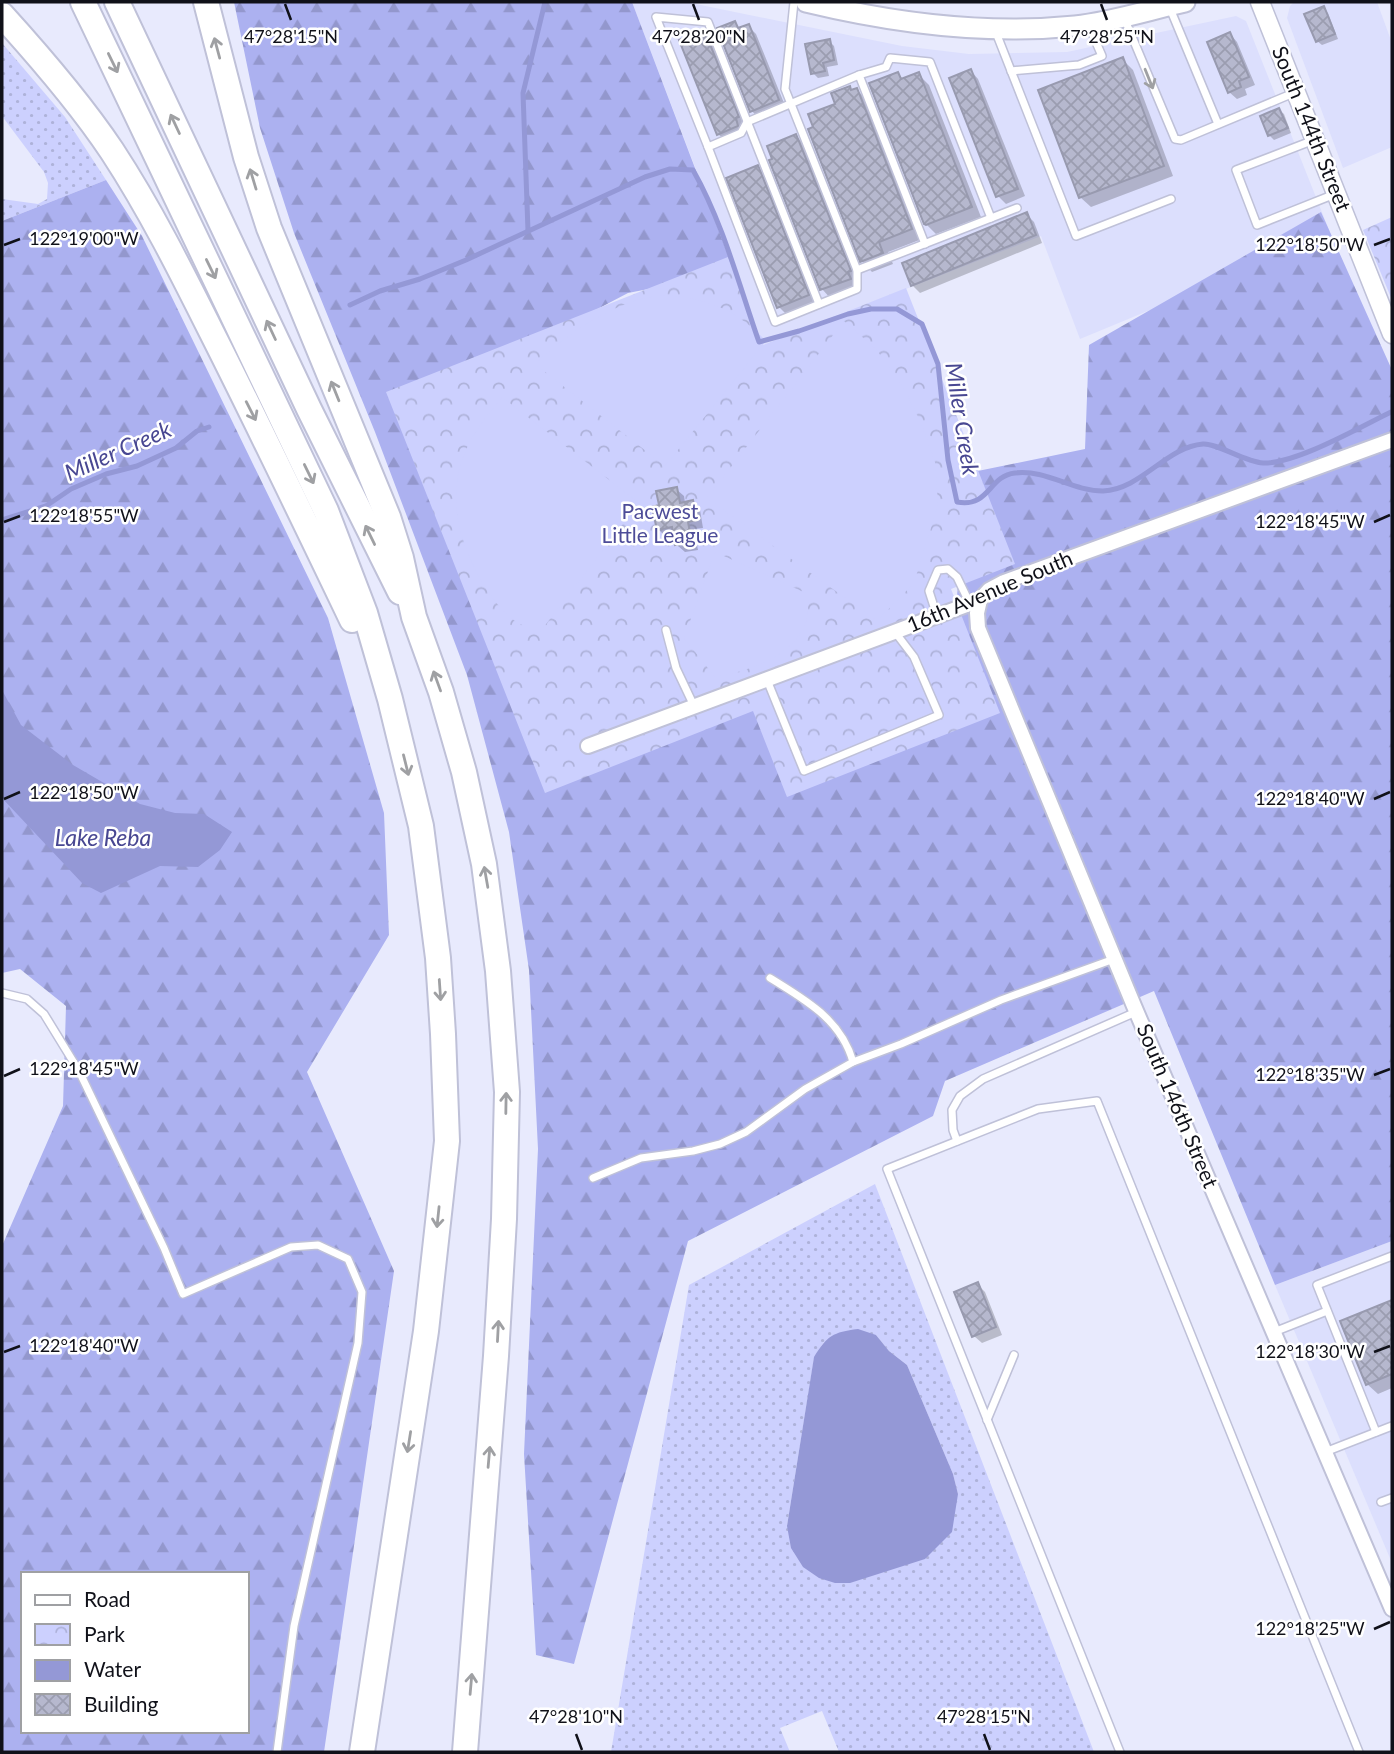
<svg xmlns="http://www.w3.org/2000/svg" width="1394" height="1754" viewBox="0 0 1394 1754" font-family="Lato,sans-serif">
  <defs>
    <pattern id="grass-dots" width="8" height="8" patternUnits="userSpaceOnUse" patternTransform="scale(1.75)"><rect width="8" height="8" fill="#ccd0fe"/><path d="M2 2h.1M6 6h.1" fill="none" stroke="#aeb2d9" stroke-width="1.8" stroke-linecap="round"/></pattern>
    <pattern id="forest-firs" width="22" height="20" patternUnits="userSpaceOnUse" patternTransform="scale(1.75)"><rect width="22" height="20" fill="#acb1f0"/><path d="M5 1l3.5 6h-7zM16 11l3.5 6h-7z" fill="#9397cd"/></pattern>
    <pattern id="park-crowns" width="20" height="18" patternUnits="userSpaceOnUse" patternTransform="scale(1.75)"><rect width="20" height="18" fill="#ccd0fe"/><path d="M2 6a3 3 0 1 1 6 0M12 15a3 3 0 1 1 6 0" fill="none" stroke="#aeb2d9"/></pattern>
    <pattern id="building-cross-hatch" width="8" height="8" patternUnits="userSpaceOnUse" patternTransform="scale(1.75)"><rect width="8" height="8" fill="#b6b8ce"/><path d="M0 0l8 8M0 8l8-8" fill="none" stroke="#9b9db0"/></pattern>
  </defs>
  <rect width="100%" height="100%" fill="#e8eafd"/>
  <g fill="#dcdffd">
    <polygon points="632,2 686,2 902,46 969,54 1067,52 1236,16 1246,21 1331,235 1080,339 1041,236 763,345"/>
    <polygon points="1294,2 1377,2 1392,43 1392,147 1343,168 1287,18 1290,6"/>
    <polygon points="1392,1241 1392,1563 1275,1285"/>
  </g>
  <g fill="url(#grass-dots)" fill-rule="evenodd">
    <polygon points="2,43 65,117 106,180 2,221 2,199 38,204 47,199 48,183 44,172 2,116"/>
    <path d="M 875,1184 L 1094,1752 L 839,1752 L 822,1711 L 780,1728 L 790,1752 L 611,1752 L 689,1285 ZM 876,1335 L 889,1351 L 907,1365 L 953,1474 L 958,1494 L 787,1526 L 814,1358 L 824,1342 Z"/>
  </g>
  <g fill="url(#forest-firs)" fill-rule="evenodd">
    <polygon points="234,2 632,2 753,321 716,294 674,284 628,293 506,357 955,618 968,473 1085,449 1089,345 1321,212 1392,370 1392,1241 1275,1285 1154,991 945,1081 933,1116 688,1241 574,1664 536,1655 524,1454 538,1149 529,970 509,832 467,675 375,432 294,233 260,128"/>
    <path d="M 106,180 L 142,236 L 328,618 L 384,813 L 389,935 L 307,1072 L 394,1271 L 324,1752 L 2,1752 L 2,1246 L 63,1106 L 66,1006 L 20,969 L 2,973 L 2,221 ZM 23,1574 L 247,1574 L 247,1731 L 23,1731 Z"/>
  </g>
  <g fill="url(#park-crowns)">
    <polygon points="1392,217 1392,300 1363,230"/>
    <polygon points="728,257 763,345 906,288 1015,564 951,589 1000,713 787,797 753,711 545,793 386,392"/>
  </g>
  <g fill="#ccd0fe">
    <path d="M 663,295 C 708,299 735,308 766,341 L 665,466 L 535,364 C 562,338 596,315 631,302 C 641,298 653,297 663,295 Z"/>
    <polygon points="844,321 876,349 905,390 921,423 935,462 938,505 914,583 877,621 707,498"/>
    <path d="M 502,397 L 639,503 L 540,632 C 534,629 526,627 520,624 C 490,607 463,552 458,519 C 454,500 456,473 464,455 C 472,433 488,415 502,397 Z"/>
    <path d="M 715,552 L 808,594 C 808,602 809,614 806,622 C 792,659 749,670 715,677 L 684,638 Z"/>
  </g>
  <g fill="#9498d6">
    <polygon points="2,690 21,725 73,765 140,804 175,813 204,814 232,832 220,850 198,867 160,866 101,893 82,883 2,798"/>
    <path d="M 858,1329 L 876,1335 L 889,1351 L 907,1365 L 953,1474 L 958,1494 L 952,1532 L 925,1559 L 850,1583 L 835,1583 L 819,1578 L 803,1567 L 791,1548 L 787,1526 L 814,1357 C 827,1336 833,1332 858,1329 Z"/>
  </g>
  <g fill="#0003">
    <polygon points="1323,8 1328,13 1338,39 1322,45 1317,41"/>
    <polygon points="734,23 741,29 748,26 756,34 786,108 759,119 752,111"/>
    <polygon points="705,34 713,42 745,125 744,134 726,141 718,134 702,35"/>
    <polygon points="1230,34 1237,42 1255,85 1245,89 1247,95 1237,99 1229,92"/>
    <polygon points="829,41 834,46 838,65 827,67 829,76 818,78 813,73"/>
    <polygon points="1122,59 1133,70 1173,176 1091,207 1080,197"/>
    <polygon points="971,71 978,79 1025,196 1006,204 998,196 951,79"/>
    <polygon points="898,74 904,80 918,74 929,85 981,217 936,234 925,223"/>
    <polygon points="849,88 853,92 857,90 867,100 922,239 888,252 893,264 872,272 862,261 838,105"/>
    <polygon points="1279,110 1284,114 1291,133 1274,140 1269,135"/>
    <polygon points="796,136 806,146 860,281 860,289 832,300 822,289 771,161"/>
    <polygon points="757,167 768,177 818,306 789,317 779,307"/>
    <polygon points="1026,214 1034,222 1042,243 920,293 912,285"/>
    <polygon points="676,489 684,496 685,503 692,502 700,510 703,528 694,529 698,550 685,552 677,545 675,535 666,537 658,529 661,507"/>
    <polygon points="977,1284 985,1292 1002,1335 982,1343 974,1336"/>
    <polygon points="1392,1302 1392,1388 1378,1394 1367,1384 1343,1322"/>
  </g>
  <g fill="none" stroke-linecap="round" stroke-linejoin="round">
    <g stroke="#9498d6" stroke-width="5">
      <polyline points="528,231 523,93 545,2"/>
      <path d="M 350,305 L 380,291 L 420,279 L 466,260 L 645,177 L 670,169 L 693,170 C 723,223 739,285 759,342 L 799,331 L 848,314 L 871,309 L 897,309 L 922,324 L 938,364 L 948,460 L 957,502 C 990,508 988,476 1015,473 C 1046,469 1072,491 1103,491 C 1142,489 1166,447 1203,444 C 1217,443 1245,462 1263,463 C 1296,464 1360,427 1391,412"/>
      <polyline points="2,520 46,506 71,489 106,474 137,466 176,448 197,431 209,427"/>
    </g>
  </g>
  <g fill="url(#building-cross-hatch)" stroke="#989aaf" stroke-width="2">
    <polygon points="1324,6 1335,34 1316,42 1304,14"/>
    <polygon points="735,21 738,28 749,24 779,100 750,112 717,28"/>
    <polygon points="701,31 702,34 705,32 739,117 736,118 738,126 717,135 679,40"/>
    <polygon points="1230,32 1249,77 1239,81 1241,87 1228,93 1207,42"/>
    <polygon points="830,39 834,60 823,63 825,71 811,74 805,44"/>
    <polygon points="1123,57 1164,166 1079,198 1038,90"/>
    <polygon points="971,69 1018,189 996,197 949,78"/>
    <polygon points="898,72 901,79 919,72 972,207 926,225 924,224 869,83"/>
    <polygon points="850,86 851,90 857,88 912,229 879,242 883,253 860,262 808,129 813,127 808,114 835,104 831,93"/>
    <polygon points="1279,108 1288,128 1268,136 1260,116"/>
    <polygon points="796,134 851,271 848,272 851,279 820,290 769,160 772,159 767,146"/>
    <polygon points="758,165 809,295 777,308 726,178"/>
    <polygon points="1027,212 1036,235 911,286 902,263"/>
    <polygon points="677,487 680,503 693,500 697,520 688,522 692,542 675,545 672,527 657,530 652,507 659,505 656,491"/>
    <polygon points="978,1282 996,1327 972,1337 954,1292"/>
    <polygon points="1392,1300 1392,1374 1366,1385 1340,1321"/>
  </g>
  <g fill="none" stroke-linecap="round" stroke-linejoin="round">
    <defs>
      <g id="service">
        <polyline points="794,2 785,89 857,270 1017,208"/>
        <polyline points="1169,6 1218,124"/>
        <polyline points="1125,20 1175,139 1181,140 1296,92"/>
        <polyline points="995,30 1076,236 1171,199"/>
        <polyline points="1011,71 1079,65 1102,56 1089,26"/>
        <polyline points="1314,140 1236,170 1257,225 1335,194"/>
        <polyline points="708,147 656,17 708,22 819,304"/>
        <polyline points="925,244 859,75 886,67 890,58 930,62 991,218"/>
        <polyline points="857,270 857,289 775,322 708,147 741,133 747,122 859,75"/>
        <polyline points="937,616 929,591 938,570 948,569 957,577 970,604"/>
        <polyline points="666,630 676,668 694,706"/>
        <polyline points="767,680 804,771 939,715 914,657 895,632"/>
        <path d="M 770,978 C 805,1000 841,1019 853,1062"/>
        <polyline points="2,993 27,999 44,1014 79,1071 164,1248 183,1294 291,1247 318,1245 348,1259 362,1292 358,1343 294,1626 277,1752"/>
        <polyline points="957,1141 953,1130 952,1110 960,1096 983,1079 1136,1012"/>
        <polyline points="593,1178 641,1158 693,1151 720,1144 746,1132 805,1089 853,1062 901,1044 1001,1000 1114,959"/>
        <polyline points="1274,1332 1327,1311"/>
        <polyline points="987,1420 1014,1355"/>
        <polyline points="1376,1432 1317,1285 1392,1256"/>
        <polyline points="1325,1452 1392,1426"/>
        <polyline points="1381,1502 1392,1498"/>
        <polyline points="1120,1752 887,1169 1038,1109 1097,1101 1359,1752"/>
      </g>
      <g id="minor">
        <polyline points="980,600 977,613 978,628 1134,1006 1392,1609"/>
        <polyline points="588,746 980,600 989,590 1004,582 1392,440"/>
      </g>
      <polyline id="tertiary" points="1260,2 1392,334"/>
      <path id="secondary" d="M 806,2 C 893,23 986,35 1075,26 C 1112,22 1149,10 1185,2"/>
      <g id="motorway">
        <polyline points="83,2 326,511 365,613 390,699 421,826 438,958 443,1034 447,1141 426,1331 362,1752"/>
        <polyline points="117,2 309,409 400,592"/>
        <polyline points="206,2 246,157 269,228 388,517 401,558 414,617 441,692 464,772 484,864 498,971 507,1092 504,1219 496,1356 465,1752"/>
        <path d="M 2,15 C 41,58 80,103 112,151 C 150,209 181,271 212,333 C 260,428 306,524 352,620"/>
      </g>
    </defs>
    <use href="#service" stroke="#bfc1d8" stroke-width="10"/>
    <use href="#minor" stroke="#bfc1d8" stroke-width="18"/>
    <use href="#tertiary" stroke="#bfc1d8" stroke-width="21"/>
    <use href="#secondary" stroke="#bfc1d8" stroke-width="23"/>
    <use href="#motorway" stroke="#bfc1d8" stroke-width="28"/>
    <use href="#service" stroke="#fff" stroke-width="7"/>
    <use href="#minor" stroke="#fff" stroke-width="14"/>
    <use href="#tertiary" stroke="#fff" stroke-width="18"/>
    <use href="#secondary" stroke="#fff" stroke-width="19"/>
    <use href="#motorway" stroke="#fff" stroke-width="24"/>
  </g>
  <defs><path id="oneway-shaft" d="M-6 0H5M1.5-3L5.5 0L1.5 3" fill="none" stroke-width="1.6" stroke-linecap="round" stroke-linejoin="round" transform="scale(1.75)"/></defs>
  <g stroke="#9fa0a3">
    <use href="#oneway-shaft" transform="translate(217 48) rotate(-105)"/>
    <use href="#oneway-shaft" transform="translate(113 63) rotate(64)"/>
    <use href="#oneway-shaft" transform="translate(1149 79) rotate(68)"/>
    <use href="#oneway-shaft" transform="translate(175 124) rotate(-115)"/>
    <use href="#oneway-shaft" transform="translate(253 179) rotate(-107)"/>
    <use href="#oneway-shaft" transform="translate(211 269) rotate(64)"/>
    <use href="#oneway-shaft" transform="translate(271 330) rotate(-115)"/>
    <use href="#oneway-shaft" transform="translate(335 391) rotate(-112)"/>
    <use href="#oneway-shaft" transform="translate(251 411) rotate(63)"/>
    <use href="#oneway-shaft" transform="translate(309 474) rotate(64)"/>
    <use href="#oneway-shaft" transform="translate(370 535) rotate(-116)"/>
    <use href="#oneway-shaft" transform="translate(437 681) rotate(-110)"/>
    <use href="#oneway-shaft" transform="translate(406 765) rotate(76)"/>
    <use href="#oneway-shaft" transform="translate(486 877) rotate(-100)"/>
    <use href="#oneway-shaft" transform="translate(440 990) rotate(86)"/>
    <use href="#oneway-shaft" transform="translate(506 1103) rotate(-89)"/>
    <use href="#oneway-shaft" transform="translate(438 1217) rotate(96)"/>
    <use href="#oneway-shaft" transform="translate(498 1331) rotate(-87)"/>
    <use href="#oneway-shaft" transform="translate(409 1442) rotate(99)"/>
    <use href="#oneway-shaft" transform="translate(489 1457) rotate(-85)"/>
    <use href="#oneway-shaft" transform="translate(471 1684) rotate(-85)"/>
  </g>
  <path fill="none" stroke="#101119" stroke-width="2.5" d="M 285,4 L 291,20M 693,4 L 699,20M 1101,4 L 1107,20M 4,245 L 20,239M 1374,245 L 1390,239M 4,522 L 20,516M 1374,522 L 1390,515M 4,799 L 20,792M 1374,799 L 1390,792M 1374,1075 L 1390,1069M 4,1076 L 20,1069M 4,1352 L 20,1346M 1374,1352 L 1390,1346M 1374,1629 L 1390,1622M 576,1734 L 582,1750M 984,1734 L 990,1750"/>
  <g text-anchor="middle" stroke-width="5" stroke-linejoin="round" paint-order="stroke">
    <g font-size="21" fill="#101119" stroke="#fff">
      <text transform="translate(1311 129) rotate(68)" y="7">South 144th Street</text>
      <text transform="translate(990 592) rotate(-23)" y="7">16th Avenue South</text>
      <text transform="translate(1177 1106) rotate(67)" y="7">South 146th Street</text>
    </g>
    <g font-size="21" fill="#4d4c98" stroke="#fff">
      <text x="660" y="519">Pacwest<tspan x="660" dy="24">Little League</tspan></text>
    </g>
    <g font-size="23" font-style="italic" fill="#484792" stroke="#fff">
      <text transform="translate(962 419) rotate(81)" y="8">Miller Creek</text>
      <text transform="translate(118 451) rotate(-24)" y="8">Miller Creek</text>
      <text x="103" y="846">Lake Reba</text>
    </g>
  </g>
  <g font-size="18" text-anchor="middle" fill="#101119" stroke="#fff" stroke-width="5" stroke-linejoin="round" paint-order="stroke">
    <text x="291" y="43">47°28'15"N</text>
    <text x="699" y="43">47°28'20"N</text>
    <text x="1107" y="43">47°28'25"N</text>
    <text x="84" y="245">122°19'00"W</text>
    <text x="1310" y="251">122°18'50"W</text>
    <text x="84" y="522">122°18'55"W</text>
    <text x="1310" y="528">122°18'45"W</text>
    <text x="84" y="799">122°18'50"W</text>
    <text x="1310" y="805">122°18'40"W</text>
    <text x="84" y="1075">122°18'45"W</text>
    <text x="1310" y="1081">122°18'35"W</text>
    <text x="84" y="1352">122°18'40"W</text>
    <text x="1310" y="1358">122°18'30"W</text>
    <text x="1310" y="1635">122°18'25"W</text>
    <text x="576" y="1723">47°28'10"N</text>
    <text x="984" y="1723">47°28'15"N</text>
  </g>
  <rect width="1394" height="1754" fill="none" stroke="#101119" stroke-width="7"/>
  <rect x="21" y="1572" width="228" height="161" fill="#ffffff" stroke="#9fa0a3" stroke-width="2"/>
  <rect x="35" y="1595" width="35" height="10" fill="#ffffff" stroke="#9fa0a3" stroke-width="2"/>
  <text x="84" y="1607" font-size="21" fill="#101119">Road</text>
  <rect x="35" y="1624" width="35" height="21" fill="url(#park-crowns)" stroke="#9fa0a3" stroke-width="2"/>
  <text x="84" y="1642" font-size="21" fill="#101119">Park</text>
  <rect x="35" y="1660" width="35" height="21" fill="#9498d6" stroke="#9fa0a3" stroke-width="2"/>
  <text x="84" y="1677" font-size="21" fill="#101119">Water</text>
  <rect x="35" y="1694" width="35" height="21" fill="url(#building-cross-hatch)" stroke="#9fa0a3" stroke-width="2"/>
  <text x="84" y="1712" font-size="21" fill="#101119">Building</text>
</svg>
